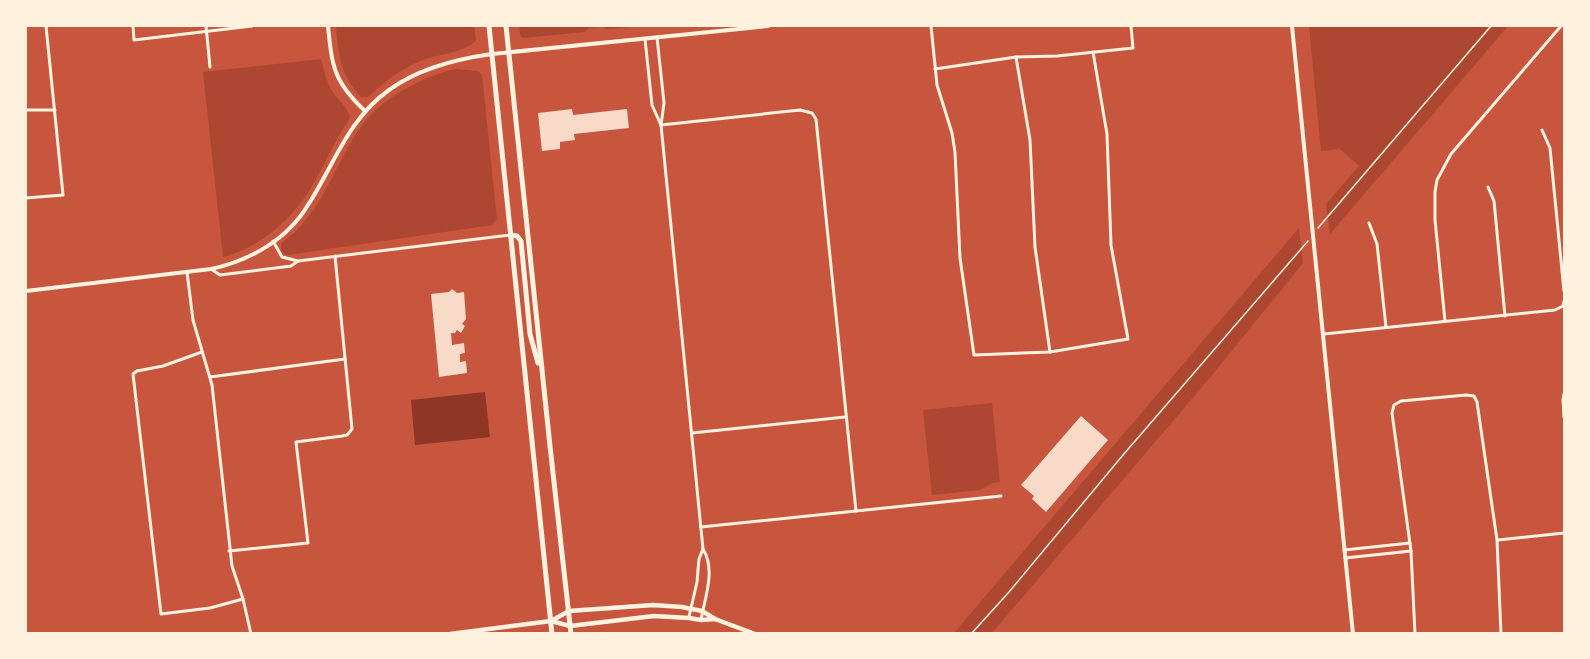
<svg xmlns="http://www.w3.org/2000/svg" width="1590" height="659" viewBox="0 0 1590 659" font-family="Raleway,sans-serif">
  <rect width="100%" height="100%" fill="#c8553d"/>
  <g fill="#ae4732">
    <path d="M 336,26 L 474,26 L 476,41 C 461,54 436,54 418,62 C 399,70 383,83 368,97 L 361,97 C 341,76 338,54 336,26 Z"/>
    <polygon points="519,26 644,26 606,29 602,26 589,28 585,32 523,38 520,35"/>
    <polygon points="1309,26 1508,26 1330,234 1326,204 1359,166 1340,149 1321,151"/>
    <path d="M 321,59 C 324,70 326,81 332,91 C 338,100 349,108 350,118 C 334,141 324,167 309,191 C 290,221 257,249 223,257 L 203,72 Z"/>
    <path d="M 456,69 L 478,71 L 482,75 L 497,219 L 492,225 L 288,255 L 282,252 C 281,248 280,247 282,243 C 285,239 292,235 296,231 C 303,223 310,215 316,206 C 338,174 348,134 378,108 C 400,89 428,75 456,69 Z"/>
    <polygon points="1299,228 1303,263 1208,380 992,633 953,634"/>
    <polygon points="992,403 1000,482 993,483 980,490 932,495 923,410"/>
  </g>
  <polygon fill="#8f3625" points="485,392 490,437 415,445 411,400"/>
  <g fill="#f7dbc8">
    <polygon points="572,109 573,115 627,109 629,128 574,134 575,140 560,142 560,149 542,151 538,113"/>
    <polygon points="452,289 457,293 464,292 466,319 462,324 465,326 461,333 457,330 455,333 451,333 452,345 464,343 465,353 460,354 460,362 466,361 467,373 439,377 431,294 449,292"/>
    <polygon points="1081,416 1108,440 1046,512 1032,499 1034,496 1021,485"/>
  </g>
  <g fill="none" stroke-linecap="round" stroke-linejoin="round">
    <g stroke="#fff3e0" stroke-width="1.5">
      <polyline points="1318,228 1491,26"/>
      <polyline points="971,634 1009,592 1123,455 1308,241"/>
    </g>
    <g stroke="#fff3e0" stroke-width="3">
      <polyline points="133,26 134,40 252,26"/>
      <polyline points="206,26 210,67"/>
      <polyline points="931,26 937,85 952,133 955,152 960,258 974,355 1050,352 1128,339 1111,245 1107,134 1093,52"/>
      <path d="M 657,37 L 664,103 L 661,125 L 703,549 C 716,570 705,597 701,620"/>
      <polyline points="645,39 652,105 660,123"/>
      <polyline points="1016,57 1030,140 1035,247 1050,352"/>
      <polyline points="935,69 1016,57 1057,56 1133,48 1131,26"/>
      <polyline points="26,110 55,110"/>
      <polyline points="661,125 800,110 812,113 816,119 856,511"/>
      <polyline points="1542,130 1550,148 1564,291"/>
      <polyline points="1488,187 1494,201 1505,316"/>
      <polyline points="26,198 63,195 46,26"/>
      <polyline points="1369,223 1377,244 1386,327"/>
      <polyline points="273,241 282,257 298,261"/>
      <polyline points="211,269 220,275 291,266 298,261 510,235"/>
      <polyline points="187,272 193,320 212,385 232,566 243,599 251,634"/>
      <polyline points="1445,321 1435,220 1435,192 1437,180 1451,154 1561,26"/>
      <polyline points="1324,334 1555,310 1563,306 1564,301"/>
      <polyline points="202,352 163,366 137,371 133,374 161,614 210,608 243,599"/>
      <polyline points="210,377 345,359"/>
      <polyline points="1564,394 1563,400 1564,417"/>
      <polyline points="692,433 845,417"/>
      <polyline points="701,527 1001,496"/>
      <polyline points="1498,540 1564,533"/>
      <polyline points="1344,550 1410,543"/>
      <polyline points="229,551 308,543 296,442 342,436 347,435 352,429 335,256"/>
      <polyline points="1345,558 1411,551"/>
      <polyline points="689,617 697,582 699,559 703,549"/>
      <polyline points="1415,634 1411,551 1392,413 1394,405 1401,401 1466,395 1474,396 1477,402 1497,540 1501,634"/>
    </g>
    <g stroke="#fff3e0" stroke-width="4">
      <path d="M 328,26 C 332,67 334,82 365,111"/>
      <polyline points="1292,26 1353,634"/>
      <path d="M 26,291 L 211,269 C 249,261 287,240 308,205 C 334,165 348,119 389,90 C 419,68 456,59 492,54 L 768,26"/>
    </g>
    <g stroke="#fff3e0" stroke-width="4.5">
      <polyline points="551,621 570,626 654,616 689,618 701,620 715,619"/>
      <polyline points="450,634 551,621 569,611 653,605 682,607 702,611 715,619 755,634"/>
    </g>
    <g stroke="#fff3e0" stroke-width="5">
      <polyline points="489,26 552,634"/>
      <polyline points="506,26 550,446 571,634"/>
      <polyline points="510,235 517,236 521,241 530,334 538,363"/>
    </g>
  </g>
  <rect width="1590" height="659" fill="none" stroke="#fff3e0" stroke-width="54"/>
</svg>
